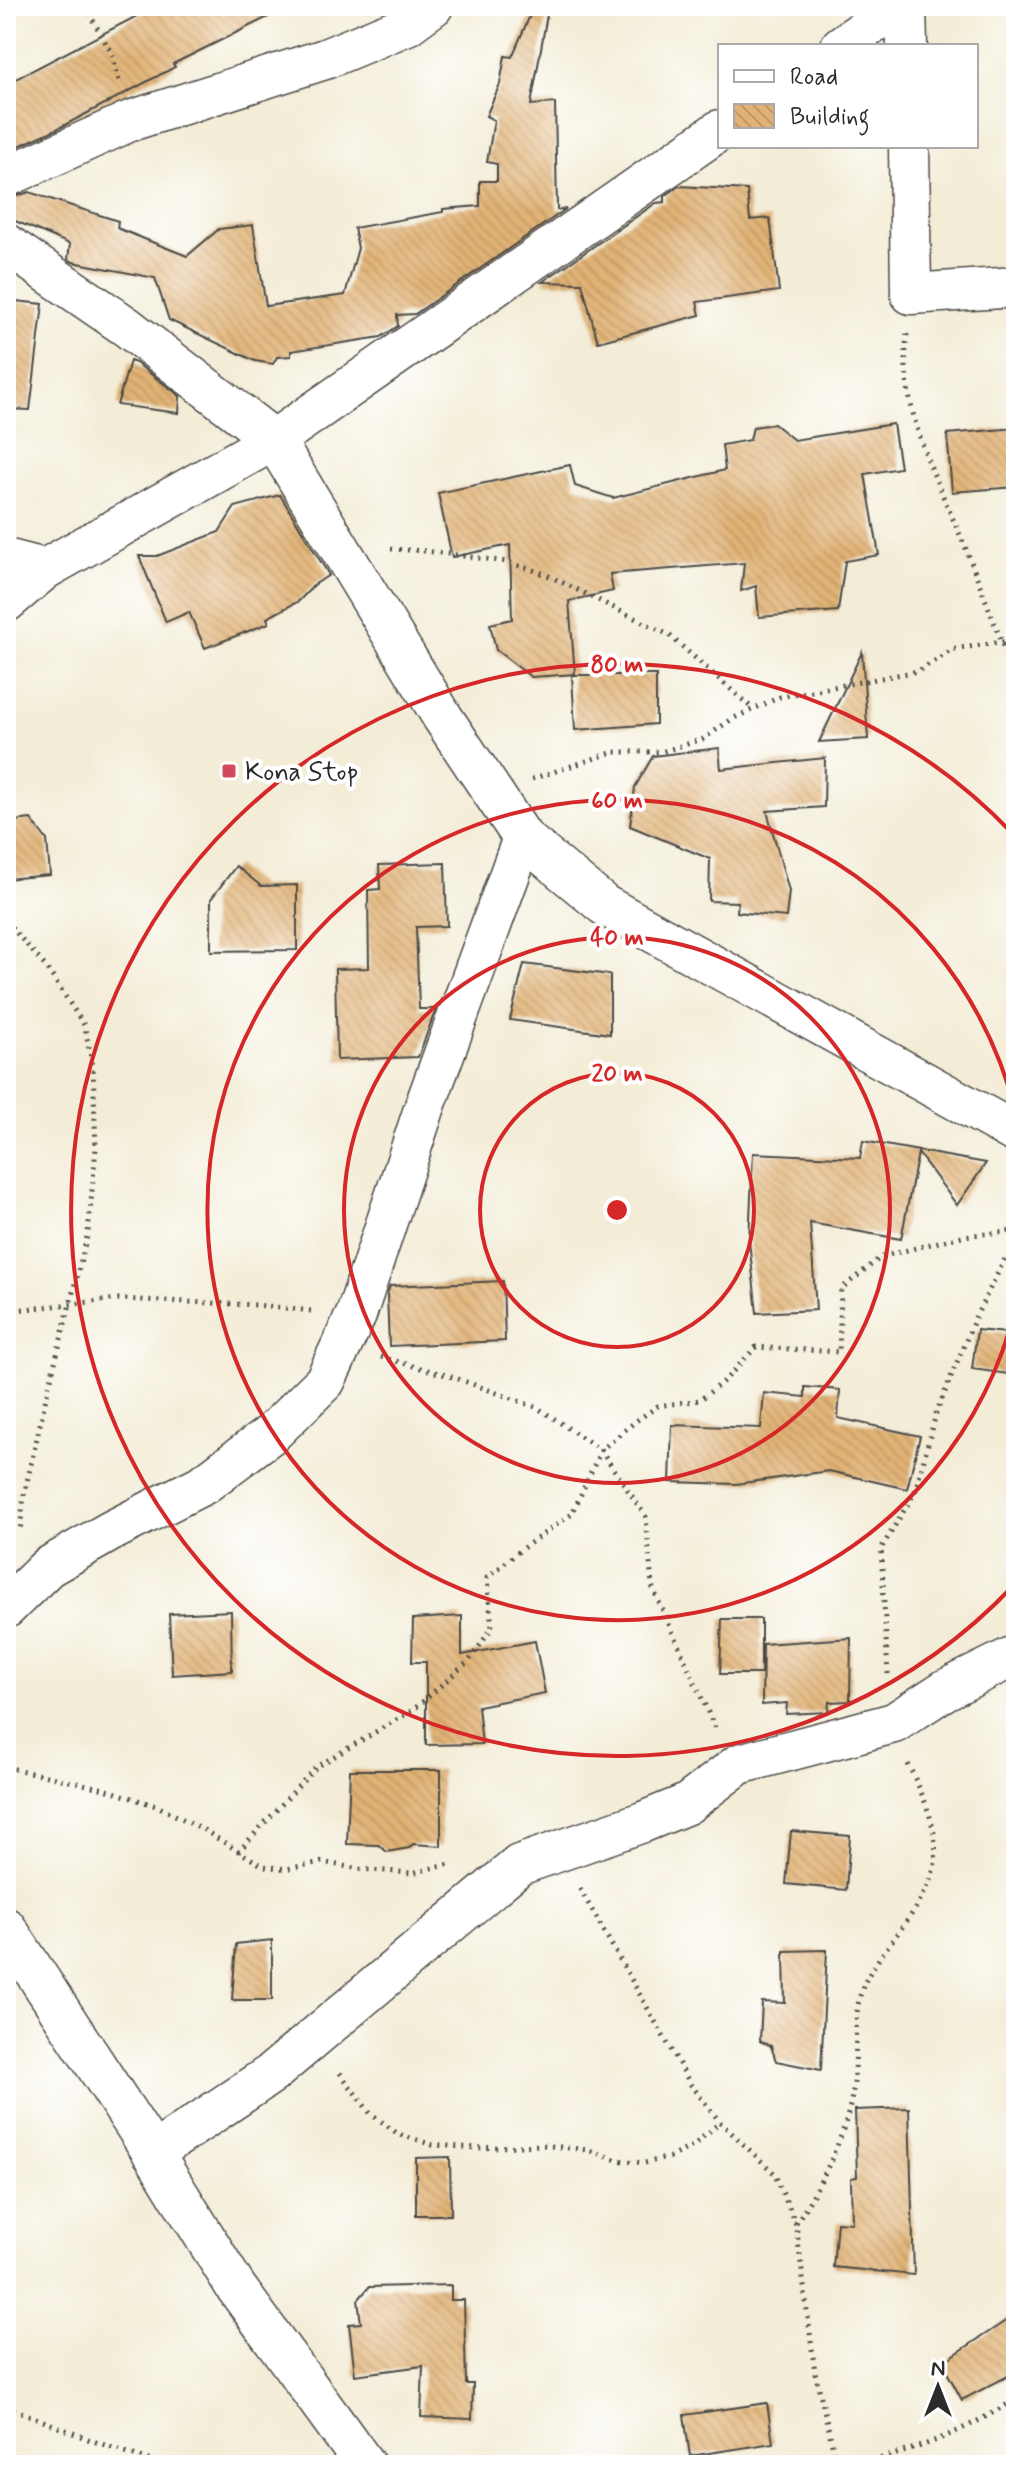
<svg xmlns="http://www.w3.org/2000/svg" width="1022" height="2471" viewBox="0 0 1022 2471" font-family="Mynerve,sans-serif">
  <defs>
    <pattern id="building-back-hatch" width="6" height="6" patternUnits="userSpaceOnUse" patternTransform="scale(2)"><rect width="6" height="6" fill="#e1b275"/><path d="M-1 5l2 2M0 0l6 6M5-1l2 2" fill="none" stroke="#c19965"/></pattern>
  </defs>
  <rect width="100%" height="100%" fill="#fff"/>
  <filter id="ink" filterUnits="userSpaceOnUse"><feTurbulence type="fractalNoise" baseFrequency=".0125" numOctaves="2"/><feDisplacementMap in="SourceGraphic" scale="16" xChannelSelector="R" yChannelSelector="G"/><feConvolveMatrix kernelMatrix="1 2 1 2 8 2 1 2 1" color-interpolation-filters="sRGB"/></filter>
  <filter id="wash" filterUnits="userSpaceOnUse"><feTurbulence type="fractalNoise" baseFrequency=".006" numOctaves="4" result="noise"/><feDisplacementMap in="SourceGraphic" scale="32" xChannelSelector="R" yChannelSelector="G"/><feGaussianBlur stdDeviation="1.8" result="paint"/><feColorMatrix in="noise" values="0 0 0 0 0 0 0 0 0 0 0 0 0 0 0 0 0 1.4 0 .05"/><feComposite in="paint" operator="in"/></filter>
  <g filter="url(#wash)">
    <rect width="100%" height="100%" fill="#f3ecd6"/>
    <g id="blocks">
      <g fill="url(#building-back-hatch)">
        <polygon points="156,6 290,6 173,64 175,67 61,127 6,152 6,84"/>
        <polygon points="534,6 548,9 531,105 555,103 557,210 566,209 415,314 397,315 398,326 381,337 291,351 291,356 277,357 273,364 255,361 169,320 155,278 73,262 68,259 70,244 6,217 6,200 29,192 118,221 117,228 187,256 219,229 253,225 266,306 345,295 358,248 354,228 443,212 443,209 480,206 480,181 497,181 497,164 487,162 494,120 486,116 500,84 505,56 512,57"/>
        <polygon points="679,186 747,190 750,220 770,218 779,291 697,302 700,315 598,342 582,283 542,282 656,203 665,202 665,196"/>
        <polygon points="6,300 43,304 30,410 6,409"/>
        <polygon points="130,361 136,363 180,396 179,413 117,405"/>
        <polygon points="774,424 794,440 893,424 900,468 865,474 879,555 845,561 838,611 759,617 756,586 741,591 744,563 610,574 613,591 569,601 575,674 531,677 496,650 490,624 512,619 510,545 452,557 438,493 570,465 575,486 613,498 725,470 722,445 750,440 753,427"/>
        <polygon points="1016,428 1016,487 952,492 947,434"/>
        <polygon points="280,495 329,575 314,585 299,601 267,618 269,623 205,648 189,612 166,622 139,556 157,556 219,532 235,507"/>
        <polygon points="862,652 868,739 819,742"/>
        <polygon points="572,675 656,675 656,724 575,730"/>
        <polygon points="719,748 721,769 825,758 824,807 767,811 789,891 786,917 737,912 738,902 709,901 710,859 630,826 635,787 653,756"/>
        <polygon points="31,819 47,840 50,875 6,879 6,822"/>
        <polygon points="445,863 447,926 416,927 419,1009 436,1009 418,1057 337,1060 335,969 369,968 368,890 380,889 379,865"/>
        <polygon points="236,866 261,886 297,885 297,950 211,951 211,899"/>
        <polygon points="524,964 610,975 610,1034 510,1020"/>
        <polygon points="863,1141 986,1163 957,1205 918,1153 901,1239 810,1223 816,1310 757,1313 749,1241 753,1153 860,1158"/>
        <polygon points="503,1281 505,1341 389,1346 387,1294 390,1286"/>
        <polygon points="977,1330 1016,1334 1016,1375 972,1369"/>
        <polygon points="805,1387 840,1390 838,1418 920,1436 907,1489 829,1471 736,1484 670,1482 672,1425 761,1428 764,1393 805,1397"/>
        <polygon points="231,1611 232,1671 172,1675 169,1614"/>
        <polygon points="462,1616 462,1655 535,1641 545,1693 478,1706 482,1744 426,1745 426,1662 412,1662 413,1619"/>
        <polygon points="722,1619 761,1619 761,1674 720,1674"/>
        <polygon points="851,1638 850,1701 829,1702 828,1712 786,1714 787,1703 762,1705 763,1644"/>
        <polygon points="350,1770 441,1770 441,1846 413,1844 409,1848 387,1852 379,1845 347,1844"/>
        <polygon points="791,1831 850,1836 846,1890 786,1884"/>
        <polygon points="272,1940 272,2000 232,2000 236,1944"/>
        <polygon points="827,1950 821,2070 776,2061 771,2046 760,2041 762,2002 785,2003 784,1951"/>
        <polygon points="909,2108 914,2275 833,2267 837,2222 852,2223 851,2178 857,2177 855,2110"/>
        <polygon points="450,2157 451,2215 416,2215 416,2158"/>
        <polygon points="451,2285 451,2300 464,2300 466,2384 473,2384 472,2419 421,2417 423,2366 355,2375 349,2324 361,2323 358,2300 369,2287"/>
        <polygon points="1016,2314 1016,2372 962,2400 942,2363"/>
        <polygon points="767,2403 773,2443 690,2456 684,2415"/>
      </g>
    </g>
  </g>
  <g filter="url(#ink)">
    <use href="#blocks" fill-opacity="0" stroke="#494845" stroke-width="2"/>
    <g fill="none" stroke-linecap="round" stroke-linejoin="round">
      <defs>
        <g id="street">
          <polyline points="906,6 907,46"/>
          <polyline points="841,46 898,6"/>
          <polyline points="909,146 911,294 1016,287"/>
          <polyline points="6,177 130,121 325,59 407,25 433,6"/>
          <polyline points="6,244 127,327 274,440 443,718 523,838 604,905 1016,1133"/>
          <polyline points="6,559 45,569"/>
          <polyline points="6,602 45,569 274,440 720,130"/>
          <polyline points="6,1608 48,1567 111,1531 204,1484 271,1434 325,1381 356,1315 425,1106 523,838"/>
          <polyline points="6,1928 153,2153 235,2286 365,2465"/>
          <polyline points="153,2153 271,2074 519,1865 643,1822 687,1804 739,1764 894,1723 945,1690 1016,1655"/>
        </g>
      </defs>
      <use href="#street" stroke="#494845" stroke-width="43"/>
      <g stroke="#494845" stroke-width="5" stroke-dasharray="2 6" stroke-linecap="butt">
        <polyline points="85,6 112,54 119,81"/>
        <path d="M 907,334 C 898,410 937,480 966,549 C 983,592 999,636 1016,680"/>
        <polyline points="391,549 426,551 508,562 545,574 669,635 753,709"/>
        <polyline points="532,779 614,752 661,752 703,739 732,719 780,697 918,671 954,649 1016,640"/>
        <polyline points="6,921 46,967 84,1025 93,1066 96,1148 88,1233 46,1398 24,1495 20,1532"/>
        <polyline points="6,1311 119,1299 257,1305 311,1311"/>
        <polyline points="381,1357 453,1377 538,1408 601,1450 646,1517 652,1586 715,1728"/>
        <polyline points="888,1674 881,1549 915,1492 936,1414 975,1318 1005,1259 1016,1244"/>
        <polyline points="6,1767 105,1789 159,1807 197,1826 263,1866 286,1869 322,1862 359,1869 412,1873 450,1864"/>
        <polyline points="238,1852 316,1767 413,1710 469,1661 492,1628 487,1578 523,1548 572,1514 601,1450 636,1421 658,1406 700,1400 725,1380 756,1347 839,1352 841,1289 881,1257 962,1236 1016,1231"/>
        <polyline points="580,1889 691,2085 720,2122 774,2173 796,2224 815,2372 837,2465"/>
        <polyline points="340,2073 370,2113 398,2134 433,2145 477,2148 542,2145 588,2150 617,2160 645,2163 670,2157 693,2146 720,2122"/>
        <path d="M 796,2223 C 822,2182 845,2139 853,2090 C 859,2056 850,2014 865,1982 C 884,1943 928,1907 935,1862 C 939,1828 922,1793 908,1764"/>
        <polyline points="6,2406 93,2441 164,2465"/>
        <path d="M 849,2465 C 911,2454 963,2432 1016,2399"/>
      </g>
      <use href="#street" stroke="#fff" stroke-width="40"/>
    </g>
  </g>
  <g fill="none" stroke="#d62828" stroke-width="4">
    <circle cx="617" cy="1210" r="137"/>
    <circle cx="617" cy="1210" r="273"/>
    <path d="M1016 1306A410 410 0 1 1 1016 1114"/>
    <path d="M1013 1586A546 546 0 1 1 1013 834"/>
  </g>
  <rect fill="#d1495b" stroke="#fff" stroke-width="3" x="221" y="763" width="16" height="16" rx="4"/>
  <g text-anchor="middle" stroke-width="8" stroke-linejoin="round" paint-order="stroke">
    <g font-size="26" fill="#2b2b2b" stroke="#fff" text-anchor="start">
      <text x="245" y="780">Kona Stop</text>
    </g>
  </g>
  <circle cx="617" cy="1210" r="12" fill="#d62828" stroke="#fff" stroke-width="4"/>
  <g font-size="24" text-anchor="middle" font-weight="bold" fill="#d62828" stroke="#fff" stroke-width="8" stroke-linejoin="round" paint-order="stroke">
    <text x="617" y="672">80 m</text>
    <text x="617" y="808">60 m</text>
    <text x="617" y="945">40 m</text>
    <text x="617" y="1081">20 m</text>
  </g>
  <rect width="1022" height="2471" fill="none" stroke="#fff" stroke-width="32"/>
  <rect x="718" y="44" width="260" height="104" fill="#ffffff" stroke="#aaaaaa" stroke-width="2"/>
  <rect x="734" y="70" width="40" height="12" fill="#ffffff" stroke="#aaaaaa" stroke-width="2"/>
  <text x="790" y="84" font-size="24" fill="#2b2b2b">Road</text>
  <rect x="734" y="104" width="40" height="24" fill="url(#building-back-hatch)" stroke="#aaaaaa" stroke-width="2"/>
  <text x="790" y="124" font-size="24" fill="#2b2b2b">Building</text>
  <g transform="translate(938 2387)" stroke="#ffffff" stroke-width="6" paint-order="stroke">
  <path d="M0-6L14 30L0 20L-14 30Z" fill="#2b2b2b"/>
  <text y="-12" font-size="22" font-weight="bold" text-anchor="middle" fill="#2b2b2b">N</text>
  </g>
</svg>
